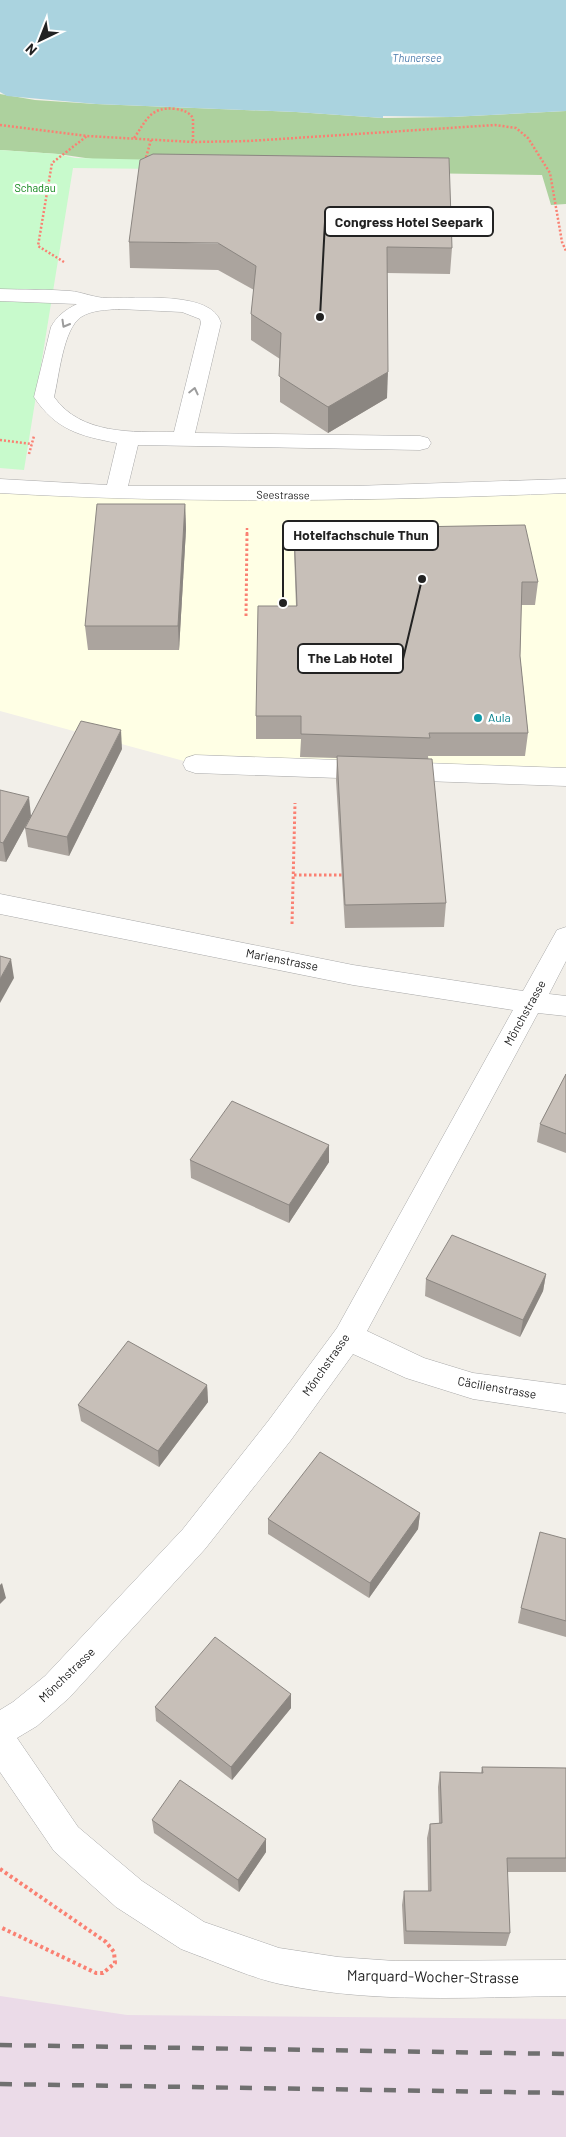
<svg xmlns="http://www.w3.org/2000/svg" width="566" height="2137" viewBox="0 0 566 2137" font-family="Barlow,sans-serif">
  <rect width="100%" height="100%" fill="#f2efe9"/>
  <polygon fill="#ebdbe8" points="0,1996 127,2015 566,2019 566,2137 0,2137"/>
  <polygon fill="#ffffe5" points="0,486 566,486 566,777 195,764 0,711"/>
  <polygon fill="#add19e" points="0,94 35,100 96,104 296,112 383,118 451,117 566,111 566,204 551,205 542,175 161,169 58,154 0,150"/>
  <polygon fill="#c8facc" points="0,150 58,154 75,158 162,160 161,169 73,168 24,470 0,468"/>
  <polygon fill="#aad3df" points="0,0 566,0 566,111 451,117 383,116 383,118 296,112 96,104 7,96 0,92"/>
  <g fill="none" stroke-linecap="round" stroke-linejoin="round">
    <defs>
      <g id="minor">
        <path d="M 0,289 C 23,290 47,289 70,291 C 82,292 95,298 107,298 C 135,299 212,290 221,323 L 195,433 L 420,436 L 428,438 L 431,443 L 428,448 L 420,450 L 138,445 L 128,486 L 354,486 L 566,479 L 566,493 C 377,501 189,504 0,493 L 0,479 L 107,485 L 117,443 C 80,436 56,430 34,397 L 51,327 C 57,316 65,310 77,304 L 0,301 ZM 119,309 L 182,312 L 200,319 L 201,323 L 174,432 C 133,432 81,435 54,397 C 59,377 63,329 81,317 C 92,310 106,310 119,309 Z"/>
        <polygon points="195,755 566,768 566,786 195,773 186,770 183,764 186,758"/>
        <path d="M 0,894 L 353,965 L 523,991 L 557,930 L 566,927 L 566,961 L 549,994 L 566,996 L 566,1016 L 538,1013 L 367,1331 L 424,1358 L 473,1373 L 566,1385 L 566,1413 L 473,1399 L 406,1378 L 353,1354 L 291,1440 L 205,1549 L 69,1698 L 37,1726 L 17,1738 L 78,1827 L 142,1881 L 204,1922 L 279,1948 L 338,1957 L 395,1961 L 566,1960 L 566,1996 C 471,1997 374,2004 280,1984 C 252,1978 221,1964 194,1954 L 181,1949 L 116,1907 L 54,1851 L 0,1772 L 0,1710 L 13,1702 L 45,1676 L 183,1529 L 269,1420 L 337,1328 L 513,1010 L 353,985 L 0,914 Z"/>
      </g>
    </defs>
    <use href="#minor" stroke="#a9a9a9" stroke-width="1"/>
    <g stroke="#fa8072" stroke-width="2.5" stroke-dasharray="2 2" stroke-linecap="butt">
      <polyline points="0,125 87,136 193,142 249,141 495,125 516,128 528,138 550,173 562,242 566,251"/>
      <path d="M 134,138 C 147,120 150,106 176,109 C 183,110 189,112 193,118 L 193,142"/>
      <polyline points="145,161 151,140"/>
      <polyline points="64,262 38,246 52,163 87,136"/>
      <polyline points="0,440 32,444"/>
      <polyline points="29,454 34,436"/>
      <polyline points="247,534 247,527"/>
    </g>
    <g stroke="#fa8072" stroke-width="3" stroke-dasharray="2.5 2.5" stroke-linecap="butt">
      <polyline points="246,616 247,533"/>
      <polyline points="294,875 342,875"/>
      <polyline points="292,924 295,803"/>
    </g>
    <polyline stroke="#fa8072" stroke-width="4" stroke-dasharray="3 3" stroke-linecap="butt" points="0,1869 106,1942 114,1952 115,1963 103,1973 96,1973 0,1927"/>
    <use href="#minor" fill="#fff" fill-rule="evenodd"/>
    <g stroke="#707070" stroke-width="4.5" stroke-dasharray="12 12" stroke-linecap="butt">
      <polyline points="0,2045 566,2054"/>
      <polyline points="0,2084 566,2093"/>
    </g>
  </g>
  <g fill="#aba49e">
    <polygon points="129,242 452,248 450,274 387,273 387,398 328,433 280,402 280,359 251,340 251,314 254,290 218,270 130,268"/>
    <polygon points="185,504 186,529 179,650 88,650 85,626"/>
    <polygon points="294,529 538,582 535,605 521,605 520,656 528,733 525,756 428,756 446,903 444,927 345,928 336,780 337,758 300,757 301,739 256,739 256,716 296,606 294,552"/>
    <polygon points="122,749 69,856 28,847 25,828 30,818 6,862 0,861 0,790 31,816"/>
    <polygon points="566,1074 566,1153 537,1142 540,1124"/>
    <polygon points="190,1160 329,1162 289,1223 191,1178"/>
    <polygon points="546,1274 543,1291 520,1337 425,1296 426,1279"/>
    <polygon points="207,1385 208,1402 159,1467 81,1421 78,1405"/>
    <polygon points="420,1513 418,1529 369,1598 268,1534 268,1519"/>
    <polygon points="566,1539 566,1637 518,1623 521,1608"/>
    <polygon points="291,1694 291,1708 232,1780 156,1721 155,1707"/>
    <polygon points="482,1767 566,1768 566,1872 507,1872 510,1933 506,1946 404,1944 402,1905 404,1891 428,1891 427,1838 430,1824 439,1823 438,1787 440,1772 481,1773"/>
    <polygon points="152,1820 266,1839 266,1852 239,1892 154,1833"/>
  </g>
  <g fill="#8b8681">
    <polygon points="388,372 387,398 328,433 328,407"/>
    <polygon points="185,504 186,529 179,650 178,626"/>
    <polygon points="121,730 122,749 69,856 67,837"/>
    <polygon points="29,797 31,816 6,862 3,843"/>
    <polygon points="11,959 14,978 0,1003 0,979"/>
    <polygon points="329,1145 329,1162 289,1223 289,1205"/>
    <polygon points="546,1274 543,1291 520,1337 523,1320"/>
    <polygon points="207,1385 208,1402 159,1467 158,1451"/>
    <polygon points="420,1513 418,1529 369,1598 370,1583"/>
    <polygon points="2,1583 6,1598 0,1604 0,1585"/>
    <polygon points="291,1694 291,1708 232,1780 231,1767"/>
    <polygon points="266,1839 266,1852 239,1892 238,1880"/>
  </g>
  <g fill="#c7bfb8" stroke="#8b8681">
    <polygon points="153,154 449,158 452,248 387,247 388,372 328,407 279,376 281,333 251,314 256,266 218,243 129,242 140,160"/>
    <polygon points="97,504 185,504 178,626 85,626"/>
    <polygon points="525,525 538,582 522,582 520,656 528,733 429,733 430,738 301,734 301,716 256,716 258,606 297,606 294,529"/>
    <polygon points="81,721 121,730 67,837 25,828"/>
    <polygon points="337,756 432,759 446,903 345,905"/>
    <polygon points="0,790 29,797 3,843 0,842"/>
    <polygon points="0,956 11,959 0,979"/>
    <polygon points="566,1074 566,1134 540,1124"/>
    <polygon points="232,1101 329,1145 289,1205 190,1160"/>
    <polygon points="452,1235 546,1274 523,1320 426,1279"/>
    <polygon points="128,1341 207,1385 158,1451 78,1405"/>
    <polygon points="320,1452 420,1513 370,1583 268,1519"/>
    <polygon points="540,1532 566,1539 566,1621 521,1608"/>
    <polygon points="215,1637 291,1694 231,1767 155,1707"/>
    <polygon points="482,1767 566,1768 566,1858 507,1858 510,1933 406,1931 404,1891 431,1891 430,1824 442,1823 440,1772 483,1773"/>
    <polygon points="180,1780 266,1839 238,1880 152,1820"/>
  </g>
  <defs><path id="oneway-chevron" d="M-2-3.5L2.5 0L-2 3.5" fill="none" stroke-width="1.6" stroke-linecap="round" stroke-linejoin="round" transform="scale(1.25)"/></defs>
  <g stroke="#9c9c9c">
    <use href="#oneway-chevron" transform="translate(65 324) rotate(120)"/>
    <use href="#oneway-chevron" transform="translate(194 391) rotate(-77)"/>
  </g>
  <circle fill="#0f9aa8" stroke="#fff" stroke-width="2" cx="478" cy="718" r="5"/>
  <g text-anchor="middle" stroke-width="5" stroke-linejoin="round" paint-order="stroke">
    <g font-size="11" font-style="italic" fill="#4a7aab" stroke="#fff">
      <text x="417" y="62">Thunersee</text>
    </g>
    <g font-size="11" fill="#0c8416" stroke="#fff">
      <text x="35" y="192">Schadau</text>
    </g>
    <g font-size="11" fill="#222" stroke="#fff">
      <text transform="translate(283 495) rotate(1)" y="4">Seestrasse</text>
    </g>
    <g font-size="12" fill="#0d838f" stroke="#fff" text-anchor="start">
      <text x="488" y="722">Aula</text>
    </g>
    <g font-size="12" fill="#222" stroke="#fff">
      <text transform="translate(282 960) rotate(11)" y="4">Marienstrasse</text>
      <text transform="translate(525 1013) rotate(-61)" y="4">Mönchstrasse</text>
      <text transform="translate(326 1365) rotate(-55)" y="4">Mönchstrasse</text>
      <text transform="translate(497 1388) rotate(10)" y="4">Cäcilienstrasse</text>
      <text transform="translate(67 1675) rotate(-44)" y="4">Mönchstrasse</text>
    </g>
    <g font-size="15" fill="#222" stroke="#fff">
      <text transform="translate(433 1977) rotate(1)" y="5">Marquard-Wocher-Strasse</text>
    </g>
  </g>
  <path fill="none" stroke="#222" stroke-width="2" d="M320 317L325 222M283 603L283 536M422 579L403 659"/>
  <g fill="#222" stroke="#fff" stroke-width="2">
    <circle cx="320" cy="317" r="5"/>
    <circle cx="283" cy="603" r="5"/>
    <circle cx="422" cy="579" r="5"/>
  </g>
  <g fill="#fff" stroke="#222" stroke-width="2">
    <rect x="325" y="207" width="168" height="29" rx="5"/>
    <rect x="283" y="521" width="155" height="29" rx="5"/>
    <rect x="298" y="644" width="105" height="29" rx="5"/>
  </g>
  <g font-size="14" text-anchor="middle" font-weight="bold" fill="#222">
    <text x="409" y="227">Congress Hotel Seepark</text>
    <text x="361" y="540">Hotelfachschule Thun</text>
    <text x="350" y="663">The Lab Hotel</text>
  </g>
  <g transform="translate(40 40) rotate(223)" stroke="#ffffff" stroke-width="4" paint-order="stroke">
  <path d="M0-4L9 19L0 12L-9 19Z" fill="#222222"/>
  <text y="-8" font-size="14" font-weight="bold" text-anchor="middle" fill="#222222">N</text>
  </g>
</svg>
